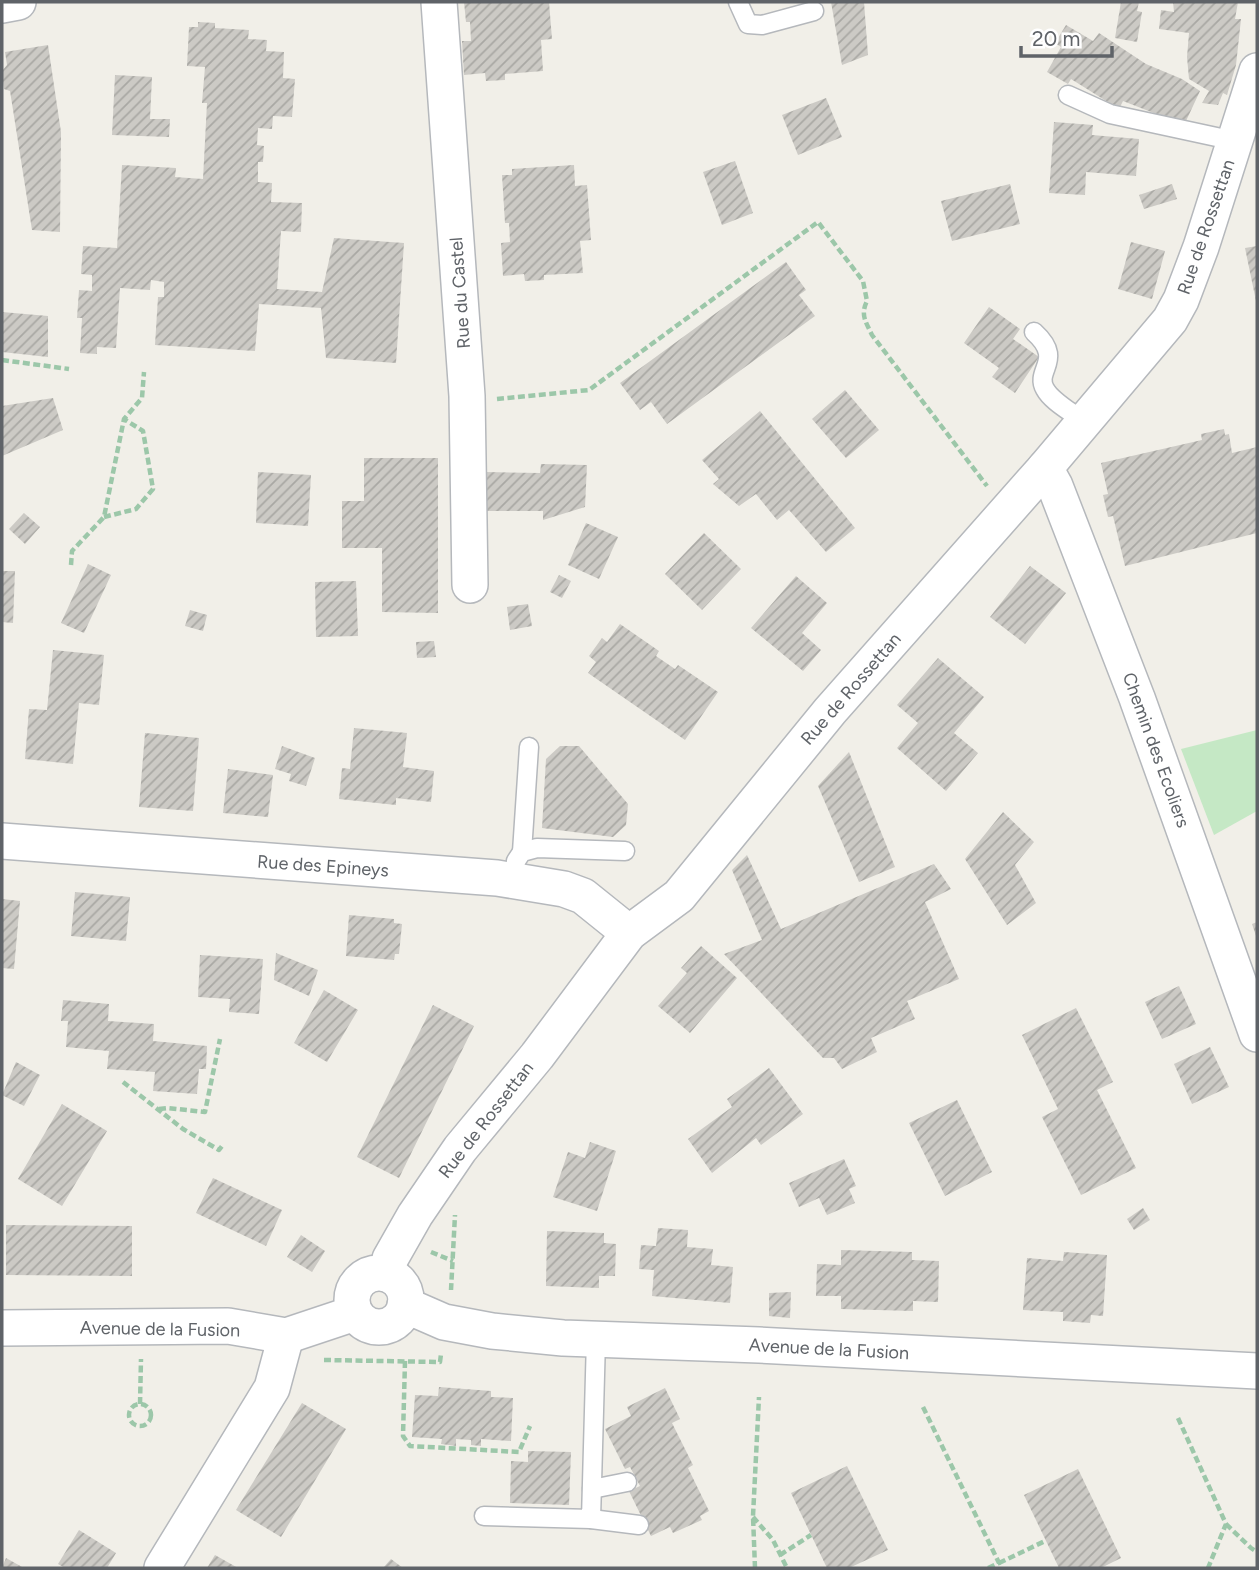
<svg xmlns="http://www.w3.org/2000/svg" width="1259" height="1570" viewBox="0 0 1259 1570" font-family="Figtree,sans-serif">
  <defs>
    <pattern id="building-hatch" width="6" height="6" patternUnits="userSpaceOnUse" patternTransform="scale(1.75)"><rect width="6" height="6" fill="#cccac5"/><path d="M-1 1l2-2M0 6l6-6M5 7l2-2" fill="none" stroke="#a9a8a4"/></pattern>
  </defs>
  <rect width="100%" height="100%" fill="#f1efe8"/>
  <polygon fill="#c5e8c5" points="1257,730 1257,811 1214,835 1181,749"/>
  <g fill="url(#building-hatch)">
    <polygon points="464,2 549,2 552,39 541,40 543,71 505,74 505,80 486,81 485,73 464,75 462,41 471,41 470,22 466,22"/>
    <polygon points="831,2 864,2 868,55 842,65"/>
    <polygon points="1121,2 1139,2 1137,11 1142,12 1137,42 1115,38"/>
    <polygon points="1173,2 1238,2 1235,19 1241,19 1236,65 1227,95 1223,93 1218,105 1202,103 1209,91 1189,79 1187,57 1189,33 1159,29 1161,10 1174,12"/>
    <polygon points="198,22 215,23 215,28 249,30 248,39 267,40 266,51 284,52 283,78 295,79 292,117 273,116 272,129 258,128 257,145 264,146 263,162 258,162 258,182 272,183 271,202 302,203 301,232 281,231 277,289 322,292 334,238 404,243 396,363 326,358 321,308 259,304 255,351 155,345 158,297 164,297 164,282 151,280 150,290 120,288 116,348 97,347 97,354 80,353 82,318 77,318 79,290 92,291 92,275 81,274 83,246 117,248 122,165 176,168 175,177 203,179 207,103 202,103 205,67 187,66 189,27 198,27"/>
    <polygon points="1066,25 1093,41 1099,33 1146,64 1182,79 1200,91 1186,121 1164,117 1123,101 1119,109 1071,79 1068,84 1047,72 1061,47 1055,43"/>
    <polygon points="48,45 61,132 60,232 32,230 10,91 4,89 2,71 7,65 5,52"/>
    <polygon points="115,75 152,77 150,119 170,119 169,137 112,135"/>
    <polygon points="826,98 842,137 798,155 782,115"/>
    <polygon points="1054,122 1093,125 1092,135 1139,139 1136,176 1086,172 1085,195 1049,193"/>
    <polygon points="735,161 753,213 722,225 703,172"/>
    <polygon points="574,165 575,186 587,185 591,240 580,241 583,273 544,275 544,280 525,281 524,274 503,276 501,243 510,242 509,223 505,223 502,175 512,175 512,169"/>
    <polygon points="1010,184 1020,224 952,241 941,201"/>
    <polygon points="1172,184 1177,199 1144,209 1139,195"/>
    <polygon points="1131,242 1165,251 1152,299 1118,289"/>
    <polygon points="1257,246 1257,301 1256,301 1245,248"/>
    <polygon points="786,262 806,290 799,295 815,316 667,424 651,402 640,410 620,383"/>
    <polygon points="989,307 1020,329 1013,339 1039,357 1015,393 992,377 999,368 964,343"/>
    <polygon points="2,312 48,316 48,357 2,352"/>
    <polygon points="845,390 879,430 846,458 812,419"/>
    <polygon points="53,398 63,430 2,456 2,406"/>
    <polygon points="760,411 855,528 826,552 789,510 777,520 756,494 739,506 713,484 719,479 702,460"/>
    <polygon points="1224,429 1225,435 1229,434 1232,453 1257,447 1257,533 1125,566 1113,516 1108,517 1103,495 1108,494 1101,463 1202,440 1201,434"/>
    <polygon points="364,458 438,458 438,613 382,612 382,548 342,548 342,501 364,501"/>
    <polygon points="541,464 587,465 585,507 543,520 543,511 483,511 486,472 540,473"/>
    <polygon points="258,472 311,475 308,526 256,523"/>
    <polygon points="24,513 40,527 25,544 9,529"/>
    <polygon points="586,523 618,537 599,579 568,565"/>
    <polygon points="704,533 741,569 702,610 665,574"/>
    <polygon points="88,564 111,575 84,633 61,623"/>
    <polygon points="1030,566 1066,593 1025,644 990,617"/>
    <polygon points="2,571 15,571 13,623 2,622"/>
    <polygon points="559,575 571,581 562,598 550,592"/>
    <polygon points="796,576 827,603 802,633 821,650 803,671 751,628"/>
    <polygon points="356,581 358,636 316,637 315,582"/>
    <polygon points="528,604 532,626 510,630 507,607"/>
    <polygon points="190,610 207,615 203,631 185,626"/>
    <polygon points="620,624 659,651 656,656 675,669 678,665 718,692 685,740 588,673 596,662 589,656 602,638 607,642"/>
    <polygon points="434,641 436,657 417,658 416,642"/>
    <polygon points="53,650 104,655 99,705 79,703 73,764 25,759 29,709 47,710"/>
    <polygon points="938,658 984,697 954,733 978,753 946,791 897,748 918,723 897,705"/>
    <polygon points="354,728 407,733 403,767 434,771 431,802 396,798 396,805 339,799 342,768 350,769"/>
    <polygon points="145,733 199,738 193,811 139,807"/>
    <polygon points="282,746 315,758 306,786 289,781 291,774 275,769"/>
    <polygon points="560,746 579,746 628,804 626,825 613,837 542,828 546,759"/>
    <polygon points="849,752 895,867 859,882 818,786"/>
    <polygon points="228,769 273,775 268,817 223,813"/>
    <polygon points="1003,812 1034,842 1015,865 1036,903 1007,925 965,859"/>
    <polygon points="747,855 781,929 934,864 951,889 925,902 959,979 907,1001 915,1019 871,1038 877,1052 842,1069 834,1058 823,1058 724,954 762,940 732,870"/>
    <polygon points="75,892 130,897 126,941 71,936"/>
    <polygon points="2,899 20,901 14,969 2,968"/>
    <polygon points="349,915 394,919 394,923 402,924 399,954 395,954 394,960 346,956"/>
    <polygon points="1257,922 1257,939 1252,924"/>
    <polygon points="701,946 737,978 690,1033 658,1006 687,973 681,968"/>
    <polygon points="276,953 318,970 309,996 274,980"/>
    <polygon points="200,955 263,959 259,1014 229,1012 230,999 198,997"/>
    <polygon points="1179,986 1196,1024 1162,1039 1145,1002"/>
    <polygon points="324,990 358,1010 327,1062 294,1043"/>
    <polygon points="63,1000 109,1004 108,1021 154,1024 153,1041 207,1046 206,1069 199,1069 197,1094 153,1091 155,1072 107,1069 109,1051 66,1047 68,1021 61,1021"/>
    <polygon points="433,1005 474,1026 399,1178 357,1157"/>
    <polygon points="1076,1008 1113,1082 1097,1090 1136,1168 1081,1195 1042,1117 1058,1109 1022,1035"/>
    <polygon points="1210,1047 1229,1087 1192,1104 1174,1064"/>
    <polygon points="16,1062 40,1075 24,1106 2,1095"/>
    <polygon points="769,1068 803,1114 761,1145 756,1138 712,1173 688,1139 732,1107 727,1099"/>
    <polygon points="957,1100 992,1172 945,1196 909,1123"/>
    <polygon points="62,1104 107,1131 62,1206 18,1179"/>
    <polygon points="590,1142 616,1151 597,1211 553,1197 568,1152 585,1158"/>
    <polygon points="844,1159 856,1186 849,1189 855,1203 827,1215 819,1198 799,1207 789,1183"/>
    <polygon points="213,1178 282,1210 266,1246 196,1213"/>
    <polygon points="1143,1208 1150,1220 1134,1230 1127,1219"/>
    <polygon points="6,1225 132,1226 132,1276 6,1275"/>
    <polygon points="658,1228 688,1230 687,1247 713,1249 711,1265 733,1267 730,1303 652,1296 654,1270 639,1269 641,1245 656,1246"/>
    <polygon points="547,1231 604,1233 604,1243 616,1244 615,1276 599,1276 599,1288 546,1286"/>
    <polygon points="301,1235 325,1251 312,1272 287,1257"/>
    <polygon points="841,1250 912,1252 912,1260 939,1261 938,1302 913,1301 913,1311 841,1309 841,1296 816,1296 817,1264 841,1265"/>
    <polygon points="1064,1252 1107,1255 1103,1316 1091,1315 1090,1323 1063,1321 1063,1312 1023,1310 1027,1258 1063,1261"/>
    <polygon points="791,1292 790,1318 769,1316 769,1293"/>
    <polygon points="439,1387 491,1391 491,1397 513,1398 511,1441 481,1439 481,1446 471,1445 471,1440 456,1439 456,1446 441,1444 442,1439 412,1437 415,1395 438,1396"/>
    <polygon points="665,1388 680,1419 672,1423 693,1465 688,1468 709,1511 700,1516 702,1520 673,1533 670,1527 651,1536 629,1491 640,1486 630,1467 625,1469 605,1429 631,1416 627,1407"/>
    <polygon points="302,1403 346,1429 281,1537 236,1510"/>
    <polygon points="528,1451 571,1452 569,1505 510,1503 511,1461 528,1462"/>
    <polygon points="847,1466 888,1550 849,1568 827,1568 791,1493"/>
    <polygon points="1078,1469 1121,1558 1101,1568 1059,1568 1024,1495"/>
    <polygon points="79,1530 116,1553 107,1568 65,1568 58,1564"/>
    <polygon points="215,1555 238,1568 207,1568"/>
    <polygon points="6,1558 24,1568 2,1568"/>
    <polygon points="391,1559 403,1568 383,1568"/>
  </g>
  <g fill="none" stroke-linecap="round" stroke-linejoin="round">
    <defs>
      <g id="service">
        <polyline points="738,2 748,24 762,25 814,11"/>
        <polyline points="1068,95 1110,114 1235,141"/>
        <path d="M 1034,332 C 1065,360 1034,370 1045,389 C 1052,402 1072,412 1084,422"/>
        <polyline points="522,852 529,747"/>
        <polyline points="514,881 516,861 522,852 537,848 625,851"/>
        <polyline points="592,1489 627,1482"/>
        <polyline points="484,1516 591,1519 596,1339"/>
        <polyline points="591,1519 639,1525"/>
      </g>
      <g id="minor">
        <polyline points="439,2 467,396 470,585"/>
        <polyline points="2,5 18,2"/>
        <polyline points="1045,468 1055,486 1137,698 1257,1034"/>
        <polyline points="2,841 497,878 564,889 583,896 629,933"/>
        <circle cx="379" cy="1300" r="27"/>
        <polyline points="387,1274 390,1259 415,1215 460,1149 537,1056 629,933 679,896 830,711 1045,468 1170,320 1181,300 1201,247 1257,71"/>
        <polyline points="405,1305 444,1322 492,1331 563,1338 759,1345 1257,1371"/>
        <polyline points="2,1328 228,1326 286,1336 355,1313"/>
        <polyline points="162,1568 272,1388 286,1336"/>
      </g>
    </defs>
    <use href="#service" stroke="#b5b8bc" stroke-width="21"/>
    <use href="#minor" stroke="#b5b8bc" stroke-width="38"/>
    <g stroke="#9cc7a9" stroke-width="4.5" stroke-dasharray="7 3.5" stroke-linecap="butt">
      <polyline points="2,360 69,369"/>
      <path d="M 497,399 L 589,390 L 818,222 L 863,281 L 867,301 C 860,315 866,322 872,335 L 987,486"/>
      <polyline points="104,517 136,509 153,489 143,431 124,419"/>
      <polyline points="71,565 72,551 104,517 124,419 142,398 144,372"/>
      <polyline points="123,1082 183,1129 219,1150 222,1146"/>
      <polyline points="159,1109 168,1108 205,1112 220,1039"/>
      <polyline points="431,1252 453,1261"/>
      <polyline points="451,1290 455,1215"/>
      <polyline points="324,1360 440,1362 441,1354"/>
      <polyline points="405,1361 403,1436 410,1446 519,1452 530,1426"/>
      <circle cx="140" cy="1415" r="11"/>
      <polyline points="140,1404 141,1359"/>
      <polyline points="923,1407 999,1563 988,1568"/>
      <polyline points="1178,1418 1226,1524 1208,1568"/>
      <polyline points="753,1517 773,1540 787,1568"/>
      <polyline points="1226,1524 1251,1548 1257,1552"/>
      <polyline points="780,1555 811,1535"/>
      <polyline points="999,1563 1045,1541"/>
      <polyline points="755,1568 753,1516 759,1397"/>
    </g>
    <use href="#service" stroke="#fff" stroke-width="18"/>
    <use href="#minor" stroke="#fff" stroke-width="35"/>
  </g>
  <g text-anchor="middle" stroke-width="5" stroke-linejoin="round" paint-order="stroke">
    <g font-size="18" fill="#5f6368" stroke="#fff">
      <text transform="translate(1206 227) rotate(-71)" y="6">Rue de Rossettan</text>
      <text transform="translate(460 293) rotate(-94)" y="6">Rue du Castel</text>
      <text transform="translate(851 689) rotate(-49)" y="6">Rue de Rossettan</text>
      <text transform="translate(1156 750) rotate(70)" y="6">Chemin des Ecoliers</text>
      <text transform="translate(323 866) rotate(4)" y="6">Rue des Epineys</text>
      <text transform="translate(486 1120) rotate(-52)" y="6">Rue de Rossettan</text>
      <text transform="translate(160 1329) rotate(1)" y="6">Avenue de la Fusion</text>
      <text transform="translate(829 1349) rotate(3)" y="6">Avenue de la Fusion</text>
    </g>
  </g>
  <rect width="1259" height="1570" fill="none" stroke="#5f6368" stroke-width="7"/>
  <path d="M1021 46v10h91v-10" fill="none" stroke="#5f6368" stroke-width="3.5"/>
  <text x="1032" y="46" font-size="21" fill="#5f6368" stroke="#ffffff" stroke-width="5" paint-order="stroke">20 m</text>
</svg>
